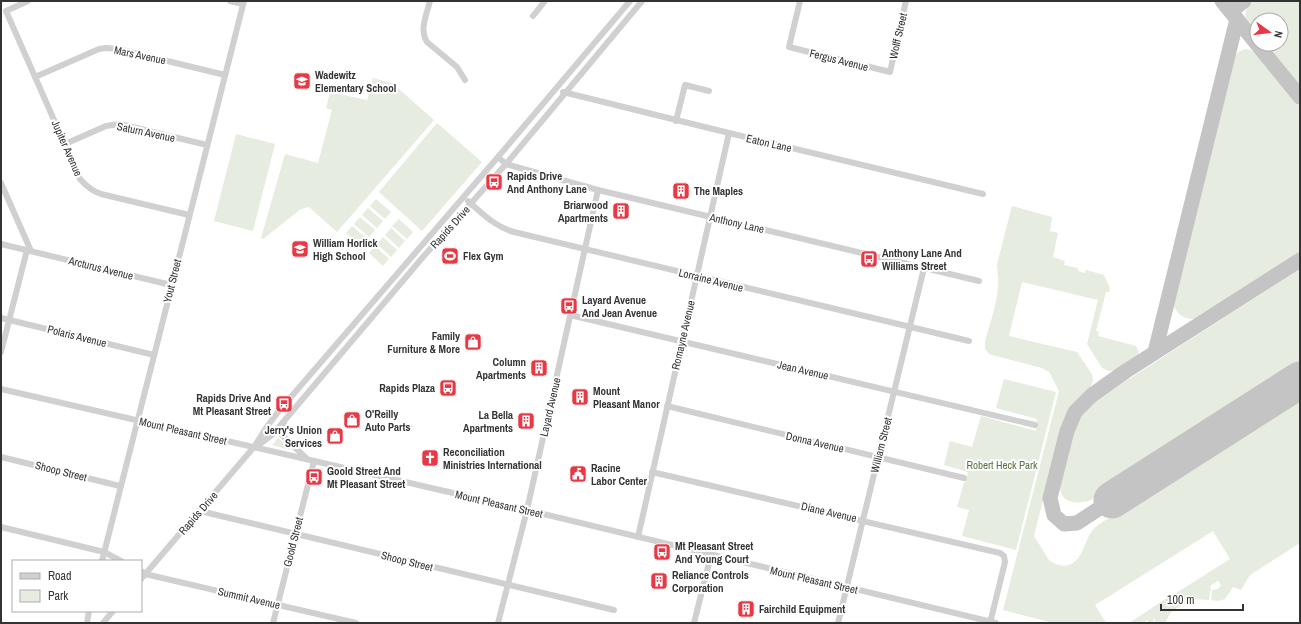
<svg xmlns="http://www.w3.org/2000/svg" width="1301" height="624" viewBox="0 0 1301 624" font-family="'Archivo Narrow',sans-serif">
  <rect width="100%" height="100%" fill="#fff"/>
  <g fill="#e6ecdf">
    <path d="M 1254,1 L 1300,1 L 1300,87 L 1265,44 L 1281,44 L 1281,20 L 1257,20 L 1257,34 C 1247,22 1238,14 1254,1 Z"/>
    <path d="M 1245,49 L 1251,50 L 1257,54 L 1300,107 L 1300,254 L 1203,316 C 1188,324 1174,315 1172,299 L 1232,61 L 1238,52 Z"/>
    <polygon points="373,78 392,83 434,120 337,232 309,207 301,209 263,239 261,238 285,154 318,163 332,110 326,108 330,92 367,100"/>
    <polygon points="437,123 482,162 422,231 379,192"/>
    <polygon points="236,134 275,144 253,231 214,221"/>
    <polygon points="376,199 391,212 385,219 370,206"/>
    <path d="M 1012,206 L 1052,217 L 1050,231 L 1058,233 L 1053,257 L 1065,261 L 1064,265 L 1078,268 L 1078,271 L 1085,273 L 1086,270 L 1104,275 L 1110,288 L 1109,292 L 1106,292 L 1096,331 L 1099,332 L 1098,336 L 1136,346 L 1139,352 C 1138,359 1119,372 1111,371 C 1108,371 1105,369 1102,368 L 1087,344 L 1098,300 L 1022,282 L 1009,336 L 1077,352 L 1092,374 L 1093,381 L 1090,388 L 1072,406 L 1062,424 L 1034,536 L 1049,560 C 1058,568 1072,568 1079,557 C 1086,546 1087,533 1098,525 L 1300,395 L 1300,543 L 1250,575 L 1241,590 L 1233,587 L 1225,599 L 1218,601 L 1211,600 L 1212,590 L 1218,589 L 1221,585 L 1218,581 L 1210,586 L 1211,589 L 1209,600 L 1191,599 L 1171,612 L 1165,623 L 1156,623 L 1153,617 L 1154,623 L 1149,623 L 1147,620 L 1143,623 L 1129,623 L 1170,596 L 1171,598 L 1173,597 L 1173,595 L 1230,559 L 1213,531 L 1095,605 L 1106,623 L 1053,623 L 1003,610 L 1059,391 L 1049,372 L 1042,368 L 989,354 L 985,349 L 985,341 C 990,323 997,304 998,286 C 999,279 997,271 997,264 Z"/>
    <polygon points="368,208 383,221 377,228 362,215"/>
    <polygon points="360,217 375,230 369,237 354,224"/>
    <polygon points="399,219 413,232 407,239 392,226"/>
    <polygon points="352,226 367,239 361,246 346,233"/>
    <polygon points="391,228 405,241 399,248 385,235"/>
    <polygon points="383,237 397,250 391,257 377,244"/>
    <polygon points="375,246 389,259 383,266 369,253"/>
    <path d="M 1300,269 L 1300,366 L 1091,500 C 1077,505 1059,504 1060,484 C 1061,475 1065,465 1067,456 C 1071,441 1074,426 1083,413 C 1091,402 1104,395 1115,388 Z"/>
    <polygon points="1004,379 1056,392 1016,550 962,536 969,510 957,507 964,482 965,482 968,472 944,465 950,441 972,447 981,416 1036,431 1037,419 996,408"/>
    <polygon points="278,438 291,449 290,450 272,445"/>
  </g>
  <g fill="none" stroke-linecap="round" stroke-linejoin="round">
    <g stroke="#c4c4c4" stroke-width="15">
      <polyline points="1222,1 1300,97"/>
      <polyline points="1231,11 1244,1"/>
      <polyline points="1155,352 1237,19"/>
      <polyline points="1112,500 1077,523 1064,524 1054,515 1050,498 1067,431 1075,412 1092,395 1126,371 1300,260"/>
    </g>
    <polyline stroke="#c4c4c4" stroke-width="37" points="1112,500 1300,380"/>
    <g stroke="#d0d0d0" stroke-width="6">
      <path d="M 28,1 L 6,11 L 80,179 C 86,186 92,191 101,194 L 189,215"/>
      <polyline points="230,1 243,4"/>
      <path d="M 430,1 C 427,14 419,29 427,42 L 457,67 L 465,80"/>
      <polyline points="800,1 789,47 890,72 906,1"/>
      <polyline points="533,16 545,1"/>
      <polyline points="35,77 99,49 106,48 118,49 225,75"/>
      <polyline points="563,92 729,133 983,194"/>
      <polyline points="676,121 685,85 709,91"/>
      <polyline points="65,144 106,126 120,124 207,145"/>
      <polyline points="498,157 506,164 598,190 979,281"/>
      <polyline points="1,183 31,251"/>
      <path d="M 468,201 C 482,213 495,227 514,232 L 969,341"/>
      <polyline points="1,244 171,285"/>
      <polyline points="570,315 1035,425"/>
      <polyline points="1,318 154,355"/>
      <polyline points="1,352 27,250"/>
      <polyline points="1,389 527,510 996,623"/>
      <polyline points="667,406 964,478"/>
      <polyline points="284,424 281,434 307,459"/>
      <polyline points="256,447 273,434 423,257 506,164 642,1"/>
      <polyline points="1,457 120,486"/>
      <polyline points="652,472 1000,553 1004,556 1005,562 990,623"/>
      <polyline points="200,511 614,610"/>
      <polyline points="1,527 104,552 121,561"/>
      <polyline points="638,537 729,133"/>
      <polyline points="102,561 244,1"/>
      <polyline points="141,571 145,574 356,623"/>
      <polyline points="141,579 254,447 266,428 278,412 498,157 630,1"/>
      <polyline points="87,623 89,611"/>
      <polyline points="103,623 113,611"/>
      <polyline points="273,623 314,461"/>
      <polyline points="498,623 527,510 598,190"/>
      <polyline points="694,623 711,555"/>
      <polyline points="838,623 924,268"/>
    </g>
  </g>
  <defs>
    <symbol id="school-square" viewBox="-11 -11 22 22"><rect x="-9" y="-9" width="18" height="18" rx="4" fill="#e63946" stroke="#fff"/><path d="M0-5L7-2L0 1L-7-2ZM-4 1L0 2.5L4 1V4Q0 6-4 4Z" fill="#fff"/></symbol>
    <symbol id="bus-square" viewBox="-11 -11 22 22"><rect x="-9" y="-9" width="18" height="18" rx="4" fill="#e63946" stroke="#fff"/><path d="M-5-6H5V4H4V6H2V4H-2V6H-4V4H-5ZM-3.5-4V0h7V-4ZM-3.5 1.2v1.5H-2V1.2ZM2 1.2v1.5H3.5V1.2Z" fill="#fff"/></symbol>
    <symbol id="building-square" viewBox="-11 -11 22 22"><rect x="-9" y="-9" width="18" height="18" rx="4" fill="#e63946" stroke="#fff"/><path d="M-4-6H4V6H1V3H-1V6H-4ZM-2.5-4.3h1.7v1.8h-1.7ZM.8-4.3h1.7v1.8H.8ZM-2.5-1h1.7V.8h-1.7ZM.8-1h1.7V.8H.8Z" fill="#fff"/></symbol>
    <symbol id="stadium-square" viewBox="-11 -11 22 22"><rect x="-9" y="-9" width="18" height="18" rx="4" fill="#e63946" stroke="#fff"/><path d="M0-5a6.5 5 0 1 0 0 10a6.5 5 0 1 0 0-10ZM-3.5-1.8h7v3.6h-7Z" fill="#fff"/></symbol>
    <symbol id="shop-square" viewBox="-11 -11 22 22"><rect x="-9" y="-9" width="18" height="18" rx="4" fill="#e63946" stroke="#fff"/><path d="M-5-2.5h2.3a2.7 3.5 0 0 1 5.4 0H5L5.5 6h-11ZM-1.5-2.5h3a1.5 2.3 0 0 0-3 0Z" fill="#fff"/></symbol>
    <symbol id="church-square" viewBox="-11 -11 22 22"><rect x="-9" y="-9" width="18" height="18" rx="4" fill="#e63946" stroke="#fff"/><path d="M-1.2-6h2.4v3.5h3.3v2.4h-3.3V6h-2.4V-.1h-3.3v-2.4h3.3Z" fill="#fff"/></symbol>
    <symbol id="civic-square" viewBox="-11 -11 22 22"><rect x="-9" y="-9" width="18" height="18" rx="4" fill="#e63946" stroke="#fff"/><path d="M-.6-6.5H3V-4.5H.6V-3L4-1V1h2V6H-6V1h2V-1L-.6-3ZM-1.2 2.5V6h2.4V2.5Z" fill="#fff"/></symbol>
  </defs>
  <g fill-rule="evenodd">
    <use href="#school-square" x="292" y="71" width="20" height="20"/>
    <use href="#bus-square" x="484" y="172" width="20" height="20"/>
    <use href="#building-square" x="671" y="181" width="20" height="20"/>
    <use href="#building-square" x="611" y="201" width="20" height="20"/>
    <use href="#school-square" x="290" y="239" width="20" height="20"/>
    <use href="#stadium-square" x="440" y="246" width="20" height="20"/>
    <use href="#bus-square" x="859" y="249" width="20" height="20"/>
    <use href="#bus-square" x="559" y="296" width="20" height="20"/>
    <use href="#shop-square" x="463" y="332" width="20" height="20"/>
    <use href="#building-square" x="529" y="358" width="20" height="20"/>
    <use href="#bus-square" x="438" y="378" width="20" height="20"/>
    <use href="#building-square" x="570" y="387" width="20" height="20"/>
    <use href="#bus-square" x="274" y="394" width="20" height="20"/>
    <use href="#shop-square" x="342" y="410" width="20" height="20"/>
    <use href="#building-square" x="516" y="411" width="20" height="20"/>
    <use href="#shop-square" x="325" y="426" width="20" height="20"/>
    <use href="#church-square" x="420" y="448" width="20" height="20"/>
    <use href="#civic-square" x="568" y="464" width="20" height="20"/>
    <use href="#bus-square" x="304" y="467" width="20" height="20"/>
    <use href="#bus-square" x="652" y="542" width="20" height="20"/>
    <use href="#building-square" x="649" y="571" width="20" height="20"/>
    <use href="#building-square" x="736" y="599" width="20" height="20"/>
  </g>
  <g text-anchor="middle" stroke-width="4" stroke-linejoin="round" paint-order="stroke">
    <g font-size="11" fill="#333" stroke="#fff">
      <text transform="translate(898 36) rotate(-77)" y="4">Wolff Street</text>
      <text transform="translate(140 55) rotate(12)" y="4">Mars Avenue</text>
      <text transform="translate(839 60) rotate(14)" y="4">Fergus Avenue</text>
      <text transform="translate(146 132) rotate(12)" y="4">Saturn Avenue</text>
      <text transform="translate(769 143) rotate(13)" y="4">Eaton Lane</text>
      <text transform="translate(67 148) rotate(66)" y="4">Jupiter Avenue</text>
      <text transform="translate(737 223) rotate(13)" y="4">Anthony Lane</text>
      <text transform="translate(450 227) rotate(-48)" y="4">Rapids Drive</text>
      <text transform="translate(101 268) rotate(14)" y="4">Arcturus Avenue</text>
      <text transform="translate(711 280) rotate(14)" y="4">Lorraine Avenue</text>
      <text transform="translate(172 281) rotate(-76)" y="4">Yout Street</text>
      <text transform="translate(683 335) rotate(-77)" y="4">Romayne Avenue</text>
      <text transform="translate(77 336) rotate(14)" y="4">Polaris Avenue</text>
      <text transform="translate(803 370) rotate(13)" y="4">Jean Avenue</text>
      <text transform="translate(550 407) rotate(-77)" y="4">Layard Avenue</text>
      <text transform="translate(183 431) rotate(13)" y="4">Mount Pleasant Street</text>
      <text transform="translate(815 442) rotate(13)" y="4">Donna Avenue</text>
      <text transform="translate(881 445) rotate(-76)" y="4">William Street</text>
      <text transform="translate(61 471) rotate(14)" y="4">Shoop Street</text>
      <text transform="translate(499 504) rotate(13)" y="4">Mount Pleasant Street</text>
      <text transform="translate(829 512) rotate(13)" y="4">Diane Avenue</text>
      <text transform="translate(198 513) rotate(-49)" y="4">Rapids Drive</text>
      <text transform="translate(293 542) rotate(-76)" y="4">Goold Street</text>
      <text transform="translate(407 561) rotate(14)" y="4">Shoop Street</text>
      <text transform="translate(814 580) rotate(13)" y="4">Mount Pleasant Street</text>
      <text transform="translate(249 598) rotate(13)" y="4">Summit Avenue</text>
    </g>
    <g font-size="11" font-weight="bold" fill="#333" stroke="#fff" text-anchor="start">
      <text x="315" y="79">Wadewitz<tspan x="315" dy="13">Elementary School</tspan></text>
      <text x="507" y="180">Rapids Drive<tspan x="507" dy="13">And Anthony Lane</tspan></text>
      <text x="694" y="195">The Maples</text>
      <text x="608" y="209" text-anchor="end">Briarwood<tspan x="608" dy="13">Apartments</tspan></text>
      <text x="313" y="247">William Horlick<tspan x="313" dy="13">High School</tspan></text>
      <text x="882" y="257">Anthony Lane And<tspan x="882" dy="13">Williams Street</tspan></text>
      <text x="463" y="260">Flex Gym</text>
      <text x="582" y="304">Layard Avenue<tspan x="582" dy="13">And Jean Avenue</tspan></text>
      <text x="460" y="340" text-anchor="end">Family<tspan x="460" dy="13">Furniture &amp; More</tspan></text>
      <text x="526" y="366" text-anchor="end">Column<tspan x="526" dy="13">Apartments</tspan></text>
      <text x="435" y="392" text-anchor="end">Rapids Plaza</text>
      <text x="593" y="395">Mount<tspan x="593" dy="13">Pleasant Manor</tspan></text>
      <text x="271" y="402" text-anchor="end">Rapids Drive And<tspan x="271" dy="13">Mt Pleasant Street</tspan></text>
      <text x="365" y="418">O'Reilly<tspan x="365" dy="13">Auto Parts</tspan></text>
      <text x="513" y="419" text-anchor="end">La Bella<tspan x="513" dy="13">Apartments</tspan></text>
      <text x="322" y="434" text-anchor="end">Jerry's Union<tspan x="322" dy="13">Services</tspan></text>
      <text x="443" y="456">Reconciliation<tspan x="443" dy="13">Ministries International</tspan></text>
      <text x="591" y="472">Racine<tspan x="591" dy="13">Labor Center</tspan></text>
      <text x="327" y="475">Goold Street And<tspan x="327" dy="13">Mt Pleasant Street</tspan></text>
      <text x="675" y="550">Mt Pleasant Street<tspan x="675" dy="13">And Young Court</tspan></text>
      <text x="672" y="579">Reliance Controls<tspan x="672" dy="13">Corporation</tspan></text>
      <text x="759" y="613">Fairchild Equipment</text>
    </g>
    <g font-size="11" fill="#56703f" stroke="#fff">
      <text x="1002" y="469">Robert Heck Park</text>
    </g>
  </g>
  <rect width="1301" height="624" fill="none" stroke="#333333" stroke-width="4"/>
  <rect x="12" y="560" width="130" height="52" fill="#ffffff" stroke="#adadad"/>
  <rect x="20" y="573" width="20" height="6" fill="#d0d0d0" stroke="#adadad"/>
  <text x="48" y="580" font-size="12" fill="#333333">Road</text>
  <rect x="20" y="590" width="20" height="12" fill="#e6ecdf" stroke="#adadad"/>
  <text x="48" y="600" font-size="12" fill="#333333">Park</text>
  <g transform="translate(1269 32) rotate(104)"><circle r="19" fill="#ffffff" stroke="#adadad"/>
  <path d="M0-3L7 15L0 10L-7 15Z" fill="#e63946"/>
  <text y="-6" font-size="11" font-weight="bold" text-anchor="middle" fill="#333333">N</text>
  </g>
  <path d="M1161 604v6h82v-6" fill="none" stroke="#333333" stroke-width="2"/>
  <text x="1167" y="604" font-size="12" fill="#333333" stroke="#ffffff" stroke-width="3" paint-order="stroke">100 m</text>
</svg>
